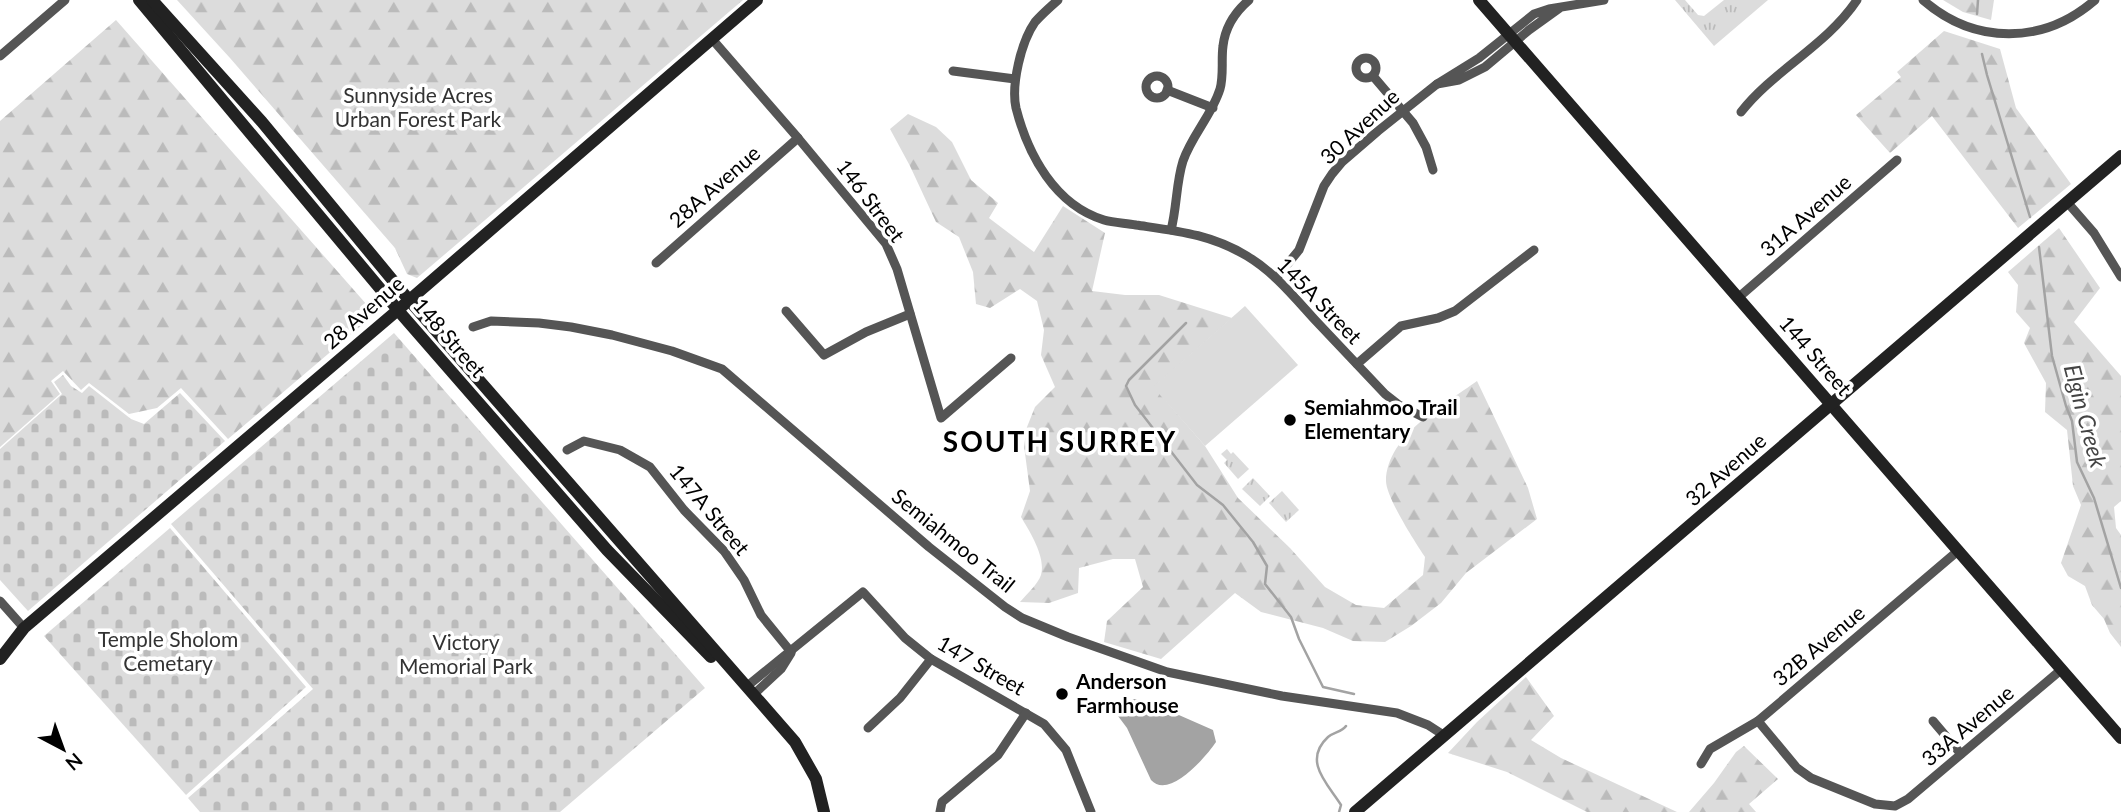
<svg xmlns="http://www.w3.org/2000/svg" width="2121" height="812" viewBox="0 0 2121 812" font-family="Lato,sans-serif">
  <defs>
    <pattern id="grass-tufts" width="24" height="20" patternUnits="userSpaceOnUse" patternTransform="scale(1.75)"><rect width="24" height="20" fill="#dcdcdc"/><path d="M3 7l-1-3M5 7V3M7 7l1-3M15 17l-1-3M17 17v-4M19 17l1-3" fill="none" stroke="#bbb"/></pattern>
    <pattern id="forest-firs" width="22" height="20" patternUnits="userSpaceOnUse" patternTransform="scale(1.75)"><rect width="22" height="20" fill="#dcdcdc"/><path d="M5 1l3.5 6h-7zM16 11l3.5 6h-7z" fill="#bbb"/></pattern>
    <pattern id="cemetery-stones" width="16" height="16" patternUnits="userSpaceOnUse" patternTransform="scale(1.75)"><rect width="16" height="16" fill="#dcdcdc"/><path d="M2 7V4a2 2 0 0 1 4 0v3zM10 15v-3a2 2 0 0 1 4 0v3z" fill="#bbb"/></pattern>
  </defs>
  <rect width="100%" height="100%" fill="#fff"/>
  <g fill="url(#grass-tufts)">
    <polygon points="1675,0 1685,0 1698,15 1704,16 1724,0 1768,0 1714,46"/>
    <polygon points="1227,449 1231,454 1233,452 1249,469 1238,479 1224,463 1227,460 1221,454"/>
    <polygon points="1253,478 1270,496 1260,506 1242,489"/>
    <polygon points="1282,491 1299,510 1286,522 1269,503"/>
  </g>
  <g fill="url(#forest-firs)">
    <polygon points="177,0 743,0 417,278 407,274 395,248 230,58"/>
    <polygon points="1943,0 1994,0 1991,20 1963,12"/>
    <polygon points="116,20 375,314 228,439 181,388 157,408 129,414 89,383 81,390 63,371 51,381 60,394 0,447 0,121"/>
    <polygon points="1944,31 2000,49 2016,108 2071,184 2018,228 1932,116 1890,153 1856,115 1901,77 1897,72"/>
    <path d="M 908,114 L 936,127 L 952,142 L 971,180 L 998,203 L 989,218 L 1034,252 L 1063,206 L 1105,233 L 1092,291 L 1125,295 L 1159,295 L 1232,318 L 1154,387 L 1205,446 L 1238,498 L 1290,548 L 1325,587 L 1356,605 L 1384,608 L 1423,575 L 1425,557 C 1415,542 1386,497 1386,481 C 1387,435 1444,405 1477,381 L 1528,488 L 1537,519 L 1466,573 L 1441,603 L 1411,626 L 1385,642 L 1353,641 L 1323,628 L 1261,612 L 1235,593 L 1161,659 L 1104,642 L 1107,621 L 1143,587 L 1135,559 L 1113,559 L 1079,568 L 1078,593 L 1049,603 L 1020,602 C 1026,595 1038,584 1041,575 C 1046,557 1030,532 1021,517 L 1030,491 L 1024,446 L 1027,427 L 1035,407 L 1055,387 L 1041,355 L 1044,330 L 1037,301 L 1020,289 L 990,308 L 976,304 L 973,272 L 959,237 L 936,222 L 910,166 L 890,129 Z"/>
    <polygon points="2059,228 2100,288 2074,322 2121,376 2121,501 2114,507 2116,528 2121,535 2121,647 2110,633 2104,619 2092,605 2085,586 2068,576 2061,563 2081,505 2073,486 2067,430 2045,412 2046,383 2024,343 2030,328 2016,312 2018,285 2008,272"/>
    <polygon points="1526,677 1554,716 1531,740 1561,758 1677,812 1587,812 1507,772 1448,753 1477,722"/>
    <polygon points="1744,746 1778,779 1749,804 1756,812 1689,812 1714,783 1736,752"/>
  </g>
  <g fill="url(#cemetery-stones)">
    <polygon points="394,333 705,688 560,812 200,812 188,798 313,689 171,524"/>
    <polygon points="63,375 71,386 82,393 89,386 131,419 144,424 180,393 225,441 28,611 0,580 0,449 62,394 54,382"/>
    <polygon points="170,528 306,687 186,795 44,636"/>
  </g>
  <polygon fill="#dcdcdc" points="1245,306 1298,365 1205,446 1153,387"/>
  <path fill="#a3a3a3" d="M 1134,699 L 1147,701 L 1213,730 L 1216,742 C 1206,757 1169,800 1151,780 L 1127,728 L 1115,712 L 1115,709 L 1120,702 L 1124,700 Z"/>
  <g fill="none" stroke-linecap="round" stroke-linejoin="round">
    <g stroke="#a3a3a3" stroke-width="2.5">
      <polyline points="1977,14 1978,0"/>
      <polyline points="1982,54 1987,75 2030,217"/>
      <polyline points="2039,247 2052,356 2066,406 2072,421 2077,462 2094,498 2121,588"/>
      <polyline points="1186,323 1129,380 1126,386 1135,405 1197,485 1223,505 1253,542 1267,566 1265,584 1291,617 1299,639 1323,687 1354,694"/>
      <path d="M 1339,812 L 1341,805 C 1328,784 1302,761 1328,737 C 1334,732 1342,732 1346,726"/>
    </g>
    <g stroke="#555" stroke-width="9">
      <path d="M 1058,0 C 1050,7 1042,14 1035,22 C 1021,42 1011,85 1016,108 C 1028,155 1055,205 1104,220 C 1114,223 1126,223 1136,225 C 1177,231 1210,234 1247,256 C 1275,273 1294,297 1316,321 C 1339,345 1362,370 1385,394 L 1399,405 L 1423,417"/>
      <path d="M 1923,0 C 1975,45 2043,45 2095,0"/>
      <polyline points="1561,7 1529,30 1485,67 1459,80 1437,84 1479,58 1534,14 1549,9 1604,0"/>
      <polyline points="712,39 798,138 886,244 897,269 941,418 1011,358"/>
      <polyline points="0,56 65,0"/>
      <circle cx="1366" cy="68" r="10"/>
      <polyline points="953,71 1015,79"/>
      <polyline points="1373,76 1413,123 1426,147 1433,170"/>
      <circle cx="1157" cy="87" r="11"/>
      <polyline points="1167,90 1213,108"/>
      <path d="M 1741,112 C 1774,70 1827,45 1857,0"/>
      <polyline points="2067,202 2094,233 2121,277"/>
      <path d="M 1171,230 C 1177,207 1176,183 1183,161 C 1192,135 1212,115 1220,89 C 1224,75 1221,60 1223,46 C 1225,28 1235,12 1249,0"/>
      <polyline points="656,263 798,138"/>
      <polyline points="1277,277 1299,250 1324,186 1332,174 1342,162 1378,131 1437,84"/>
      <polyline points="1739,297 1897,160"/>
      <polyline points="786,311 824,355 866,332 910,314"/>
      <polyline points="473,327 491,321 539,323 571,327 612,335 672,351 722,369 929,547 1005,607 1022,618 1068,637 1167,672 1282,696 1397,713 1428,725 1445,736"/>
      <polyline points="1357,364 1401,326 1438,318 1455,311 1534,250"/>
      <polyline points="567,450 584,441 620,450 650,467 684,510 724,551 744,580 761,615 791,652"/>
      <polyline points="0,601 24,628"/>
      <polyline points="746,687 863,592 905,638 931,659 1044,724 1066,750 1091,812"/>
      <polyline points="753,695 781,669 791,653"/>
      <polyline points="1758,721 1797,768 1811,778 1875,804 1895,806 1908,799 2062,669"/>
      <polyline points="1933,721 1961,754"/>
      <polyline points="868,728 900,698 931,659"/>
      <polyline points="1701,764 1710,749 1758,721 1959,550"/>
      <polyline points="940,812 942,802 998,755 1026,713"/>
    </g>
    <g stroke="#222" stroke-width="12">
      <polyline points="139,0 403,316 607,550 711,657"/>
      <polyline points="152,0 262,122 409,300 795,742 816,779 824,812"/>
      <polyline points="1479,0 2121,738"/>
      <polyline points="0,659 24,628 392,315 757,0"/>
      <polyline points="1355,812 2121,156"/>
    </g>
  </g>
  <g fill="#000" stroke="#fff" stroke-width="2.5">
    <circle cx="1290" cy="420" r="7"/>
    <circle cx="1062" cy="694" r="7"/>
  </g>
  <g text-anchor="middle" stroke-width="7" stroke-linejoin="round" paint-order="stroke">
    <g font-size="21" fill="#333" stroke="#fff">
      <text x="418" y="103">Sunnyside Acres<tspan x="418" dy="24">Urban Forest Park</tspan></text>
      <text x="168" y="647">Temple Sholom<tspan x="168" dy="24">Cemetary</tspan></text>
      <text x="466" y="650">Victory<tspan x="466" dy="24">Memorial Park</tspan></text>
    </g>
    <g font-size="21" fill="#000" stroke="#fff">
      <text transform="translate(1360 127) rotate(-43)" y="7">30 Avenue</text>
      <text transform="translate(715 187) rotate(-41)" y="7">28A Avenue</text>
      <text transform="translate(870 201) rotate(53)" y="7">146 Street</text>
      <text transform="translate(1806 216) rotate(-41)" y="7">31A Avenue</text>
      <text transform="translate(1319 301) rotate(46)" y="7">145A Street</text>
      <text transform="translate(364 313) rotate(-41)" y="7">28 Avenue</text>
      <text transform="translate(449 338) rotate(49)" y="7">148 Street</text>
      <text transform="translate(1815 356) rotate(49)" y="7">144 Street</text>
      <text transform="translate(1726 470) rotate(-41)" y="7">32 Avenue</text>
      <text transform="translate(709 510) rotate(50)" y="7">147A Street</text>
      <text transform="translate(953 541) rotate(39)" y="7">Semiahmoo Trail</text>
      <text transform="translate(1819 646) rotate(-40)" y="7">32B Avenue</text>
      <text transform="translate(981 666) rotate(30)" y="7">147 Street</text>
      <text transform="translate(1968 726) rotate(-40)" y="7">33A Avenue</text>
    </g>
    <g font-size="21" font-weight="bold" fill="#000" stroke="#fff" text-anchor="start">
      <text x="1304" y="415">Semiahmoo Trail<tspan x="1304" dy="24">Elementary</tspan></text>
      <text x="1076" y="689">Anderson<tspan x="1076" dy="24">Farmhouse</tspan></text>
    </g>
    <g font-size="23" font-style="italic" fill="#444" stroke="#fff">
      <text transform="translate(2085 416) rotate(75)" y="8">Elgin Creek</text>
    </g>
    <g font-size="28" font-weight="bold" letter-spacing="2" fill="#000" stroke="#fff">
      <text x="1060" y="452">SOUTH SURREY</text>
    </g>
  </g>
  <g transform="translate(63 749) rotate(139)" stroke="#ffffff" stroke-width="5" paint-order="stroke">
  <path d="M0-5L12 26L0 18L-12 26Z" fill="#000000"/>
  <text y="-10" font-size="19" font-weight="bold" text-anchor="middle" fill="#000000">N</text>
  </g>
</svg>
